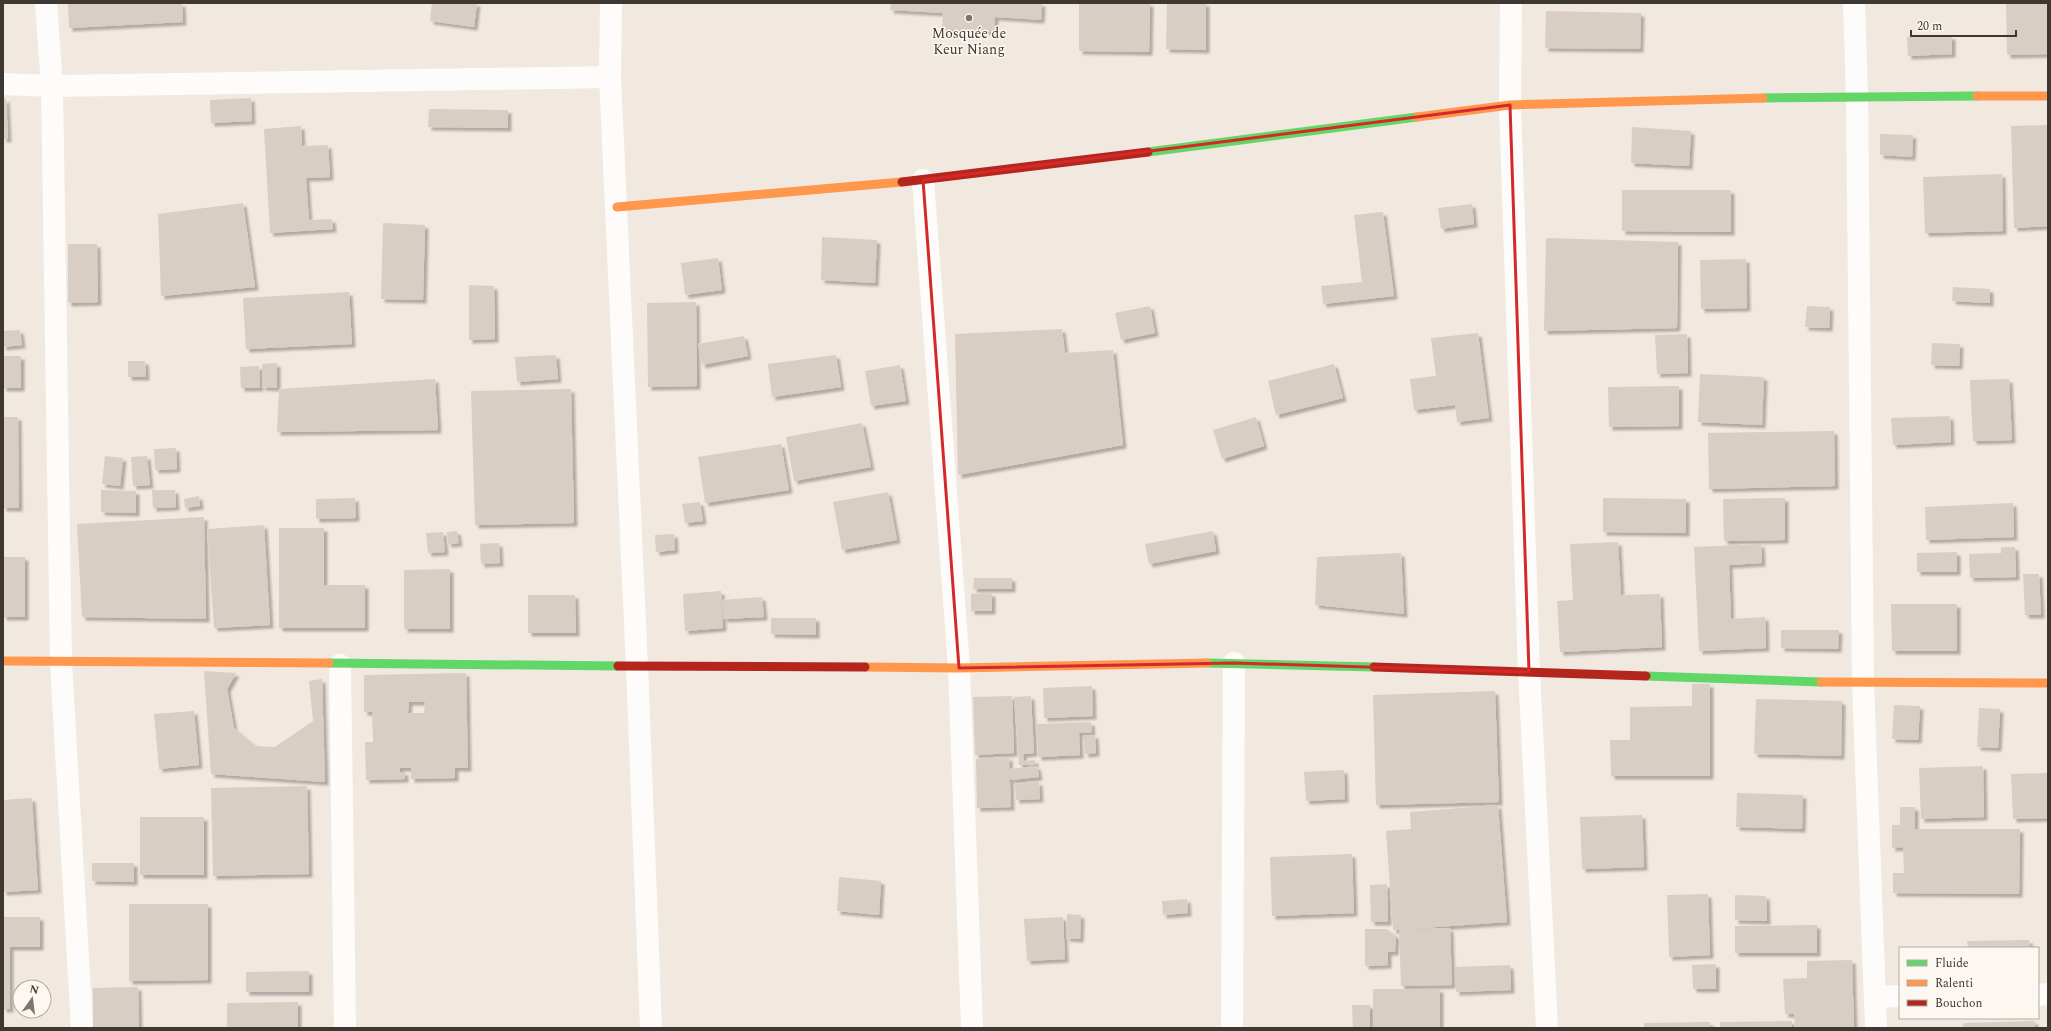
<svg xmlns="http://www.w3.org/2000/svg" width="2051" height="1031" viewBox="0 0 2051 1031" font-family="Spectral,serif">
  <defs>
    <filter id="shadow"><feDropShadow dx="3.5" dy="3.5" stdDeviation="1" flood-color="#0004"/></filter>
  </defs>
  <rect width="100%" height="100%" fill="#f1e8e0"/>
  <g fill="#d9cec4" fill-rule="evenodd" filter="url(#shadow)">
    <polygon points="68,3 182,3 183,22 69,28"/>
    <polygon points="432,3 477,3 474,27 430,21"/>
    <polygon points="891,3 1042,3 1041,20 995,17 994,32 942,29 943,13 890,10"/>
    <polygon points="1079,3 1150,3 1149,52 1079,51"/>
    <polygon points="1167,3 1206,3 1206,50 1166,49"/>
    <polygon points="2006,3 2048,3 2048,54 2007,55"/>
    <polygon points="1546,11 1641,13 1640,49 1545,48"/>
    <polygon points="1952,36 1952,54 1908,56 1907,37"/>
    <polygon points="251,98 252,121 211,123 210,100"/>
    <polygon points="3,99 6,99 8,139 3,139"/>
    <polygon points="429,109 508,110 508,128 428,127"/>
    <polygon points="2048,125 2048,226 2014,228 2011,126"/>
    <polygon points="301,126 302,146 328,145 330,177 306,178 309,220 332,219 333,229 270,233 264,129"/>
    <polygon points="1632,127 1691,131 1689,166 1631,163"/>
    <polygon points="1880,134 1913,135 1912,157 1880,155"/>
    <polygon points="2002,174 2003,231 1925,233 1923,177"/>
    <polygon points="1622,190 1731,190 1731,232 1622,231"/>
    <polygon points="243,203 255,287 161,296 158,214"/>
    <polygon points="1472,204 1474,224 1441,229 1438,208"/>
    <polygon points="1383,212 1394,296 1323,304 1321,286 1362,282 1354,215"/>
    <polygon points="383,223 425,225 423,300 381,299"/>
    <polygon points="822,237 877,240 875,283 821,280"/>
    <polygon points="1546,238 1678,242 1677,328 1544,331"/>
    <polygon points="68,244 97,244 98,302 68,303"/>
    <polygon points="718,258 722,290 685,295 681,263"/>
    <polygon points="1746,259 1747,308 1701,309 1700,260"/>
    <polygon points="469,285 494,286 495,339 469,340"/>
    <polygon points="1953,287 1990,289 1990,303 1952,301"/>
    <polygon points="349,292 352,344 246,349 243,298"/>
    <polygon points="696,302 697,386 648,387 647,303"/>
    <polygon points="1150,306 1155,333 1121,340 1115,313"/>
    <polygon points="1807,306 1830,307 1829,328 1805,327"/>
    <polygon points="1062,329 1065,353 1113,350 1123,445 958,475 955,334"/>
    <polygon points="20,330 22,345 3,347 3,331"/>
    <polygon points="1478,333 1489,418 1457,422 1455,405 1414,410 1410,379 1436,376 1431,338"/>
    <polygon points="1687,334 1688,373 1657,374 1655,335"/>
    <polygon points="744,336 748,356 702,365 698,344"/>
    <polygon points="1932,343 1960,344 1959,366 1931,365"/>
    <polygon points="556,355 558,379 517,382 515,357"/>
    <polygon points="836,355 841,387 772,397 768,364"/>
    <rect x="3" y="356" width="18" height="32"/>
    <polygon points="128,361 145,361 146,377 128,377"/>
    <polygon points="277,363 277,388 262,387 262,364"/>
    <polygon points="1334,364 1343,398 1276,415 1268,381"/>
    <polygon points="900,365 906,401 871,406 865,371"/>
    <polygon points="259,366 260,388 241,388 240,367"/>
    <polygon points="1700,374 1764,377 1762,425 1698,422"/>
    <polygon points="435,379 438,430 277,432 279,389"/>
    <polygon points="2009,379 2012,440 1973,441 1970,380"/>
    <polygon points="1679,386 1679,426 1609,427 1608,387"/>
    <polygon points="571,389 574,523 475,525 471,391"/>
    <polygon points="1950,416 1951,442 1893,445 1891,418"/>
    <polygon points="3,417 18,417 19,508 3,508"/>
    <polygon points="1256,417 1264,446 1222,459 1213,430"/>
    <polygon points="862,423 871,467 794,481 786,437"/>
    <polygon points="1834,431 1835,486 1709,489 1708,433"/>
    <polygon points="781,444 789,490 705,503 698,457"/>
    <polygon points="176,448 177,469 155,470 154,449"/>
    <polygon points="105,456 123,458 120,486 102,484"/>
    <polygon points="147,456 150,485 133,486 131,457"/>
    <polygon points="101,490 136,491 136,513 101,512"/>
    <polygon points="152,490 175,490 176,507 153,508"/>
    <polygon points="888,492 897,540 842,550 833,502"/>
    <polygon points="199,496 200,506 185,508 184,499"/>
    <polygon points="355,498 356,518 316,519 316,499"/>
    <polygon points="1603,498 1686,499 1686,533 1603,532"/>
    <polygon points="1785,498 1785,540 1724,541 1723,499"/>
    <polygon points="700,502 703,521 685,523 682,504"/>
    <polygon points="2013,503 2014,537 1926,540 1925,507"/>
    <polygon points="204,517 206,619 82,617 77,524"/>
    <polygon points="264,525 270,625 214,628 207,529"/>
    <polygon points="279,528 324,528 324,585 365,585 365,628 279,628"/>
    <polygon points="457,531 459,543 448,544 447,532"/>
    <polygon points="1213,531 1216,551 1149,564 1145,544"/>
    <polygon points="443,532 445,552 428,553 426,533"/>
    <polygon points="674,534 675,550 656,552 655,535"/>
    <polygon points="1618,542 1621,595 1660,594 1662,647 1560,652 1557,601 1573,600 1570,544"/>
    <polygon points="499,543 500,563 481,564 480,544"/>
    <polygon points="1761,544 1762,563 1729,565 1731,619 1765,617 1766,648 1699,651 1694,547"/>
    <polygon points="2001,547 2015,547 2016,577 1970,578 1969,554 2001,553"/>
    <polygon points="1957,552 1957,572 1917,572 1917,553"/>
    <polygon points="1401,553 1404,614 1315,605 1317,557"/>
    <rect x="3" y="557" width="22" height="60"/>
    <polygon points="450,569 450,629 404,629 404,570"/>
    <polygon points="2023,574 2039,574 2041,615 2025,615"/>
    <polygon points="974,578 1012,578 1012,589 973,589"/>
    <polygon points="721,591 723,628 685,631 683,594"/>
    <polygon points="992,593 992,611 971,611 971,594"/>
    <polygon points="528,595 575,595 576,633 528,633"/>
    <polygon points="762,597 764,617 724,619 722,600"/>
    <polygon points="1891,604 1957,604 1957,651 1892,651"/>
    <polygon points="771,618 816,618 816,635 771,634"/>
    <polygon points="1781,630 1839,630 1838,649 1781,648"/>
    <polygon points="204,671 236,673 227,689 234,728 256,746 275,747 313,721 309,681 322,679 325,782 211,774"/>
    <path d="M 466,673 L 468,768 L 455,768 L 455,778 L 411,779 L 411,768 L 400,768 L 399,772 L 405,772 L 405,779 L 366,780 L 365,742 L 373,742 L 372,712 L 364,712 L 364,675 ZM 409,702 L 425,702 L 424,713 L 408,713 Z"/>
    <polygon points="1692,684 1710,684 1710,776 1611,776 1610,740 1630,740 1630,707 1692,706"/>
    <polygon points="1092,686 1093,716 1044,718 1043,688"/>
    <polygon points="1495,691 1499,802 1376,805 1373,695"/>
    <polygon points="1012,696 1014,753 975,755 973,697"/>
    <polygon points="1031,696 1034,753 1023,754 1024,761 1035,760 1035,764 1019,765 1014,697"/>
    <polygon points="1756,699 1842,701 1841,756 1754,754"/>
    <polygon points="1894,705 1920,706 1918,740 1892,739"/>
    <polygon points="1979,708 2000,709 1998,748 1977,747"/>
    <polygon points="194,711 199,765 159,769 154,714"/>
    <polygon points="1091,722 1092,732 1079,733 1080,755 1038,757 1037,724"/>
    <polygon points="1083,735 1095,735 1096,753 1085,754"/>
    <polygon points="1009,757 1011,807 977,808 976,759"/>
    <polygon points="1037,766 1039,777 1011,780 1009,769"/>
    <polygon points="1983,766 1984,817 1921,819 1919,768"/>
    <polygon points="1344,770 1345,799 1306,801 1304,772"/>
    <polygon points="2048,773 2048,818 2013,819 2011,774"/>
    <polygon points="1039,782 1040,799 1016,800 1015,784"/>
    <polygon points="307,786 309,874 213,876 211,788"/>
    <polygon points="1737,793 1803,795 1802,829 1736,827"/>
    <polygon points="32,798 38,890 3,892 3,800"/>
    <polygon points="1498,805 1507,922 1408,929 1450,928 1452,985 1401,986 1399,930 1393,930 1386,831 1411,829 1410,812"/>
    <polygon points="1900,807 1915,807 1915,829 2020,829 2019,894 1893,893 1893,873 1904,873 1903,847 1892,848 1892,825 1900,825"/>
    <polygon points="1642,815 1644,867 1582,869 1580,817"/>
    <rect x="140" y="817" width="64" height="58"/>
    <polygon points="1352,854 1354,913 1272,916 1270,857"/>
    <polygon points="92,863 134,863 134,882 92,881"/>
    <polygon points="839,877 881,881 879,915 837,911"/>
    <polygon points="1387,884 1388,922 1371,922 1370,885"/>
    <polygon points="1708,894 1710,955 1669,957 1667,895"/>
    <polygon points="1735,895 1766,896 1767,921 1735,920"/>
    <polygon points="1187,899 1188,913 1163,915 1162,901"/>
    <polygon points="129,904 208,904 208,980 129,981"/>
    <polygon points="1067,914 1081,915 1080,939 1066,938"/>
    <polygon points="3,917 40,917 40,947 10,947 10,1009 3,1009"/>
    <polygon points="1063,917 1065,959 1027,961 1024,919"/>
    <polygon points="1817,925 1817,953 1735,953 1735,926"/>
    <polygon points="1365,929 1387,929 1396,936 1395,952 1388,952 1388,965 1365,966"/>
    <polygon points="2029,940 2030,948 1968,948 1967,941"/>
    <polygon points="1852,960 1854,1028 1795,1028 1794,1014 1785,1014 1783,979 1807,978 1807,961"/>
    <polygon points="1716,964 1716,989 1693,989 1692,965"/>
    <polygon points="1510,965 1511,990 1456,992 1456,967"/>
    <polygon points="309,971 309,992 246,992 246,972"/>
    <polygon points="138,987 139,1028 93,1028 93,988"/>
    <polygon points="1373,989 1440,989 1440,1028 1373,1027"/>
    <polygon points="298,1002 298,1028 227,1028 227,1003"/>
    <polygon points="1352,1005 1370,1005 1370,1028 1353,1028"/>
    <polygon points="1792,1021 1792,1028 1720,1028 1720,1022"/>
    <polygon points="2035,1021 2035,1028 1963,1028 1963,1023"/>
    <polygon points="1710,1022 1710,1028 1644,1028 1644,1023"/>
  </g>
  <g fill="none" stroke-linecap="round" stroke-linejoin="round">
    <g stroke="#fdfcfa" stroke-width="22">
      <polyline points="46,3 52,86 61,663 82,1028"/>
      <polyline points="611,3 610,77 637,667 651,1028"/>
      <polyline points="1511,3 1510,105 1529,672 1547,1028"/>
      <polyline points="1854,3 1857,96 1863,683 1876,1028"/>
      <polyline points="3,84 52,86 610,77"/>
      <polyline points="923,180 959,668 972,1028"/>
      <polyline points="340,665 345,1028"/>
      <polyline points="2038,995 2048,994"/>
      <polyline points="1875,997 1900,996"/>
      <polyline points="1232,1028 1234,663"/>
    </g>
    <g stroke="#63d668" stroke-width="9">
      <polyline points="1763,98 1977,96"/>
      <polyline points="1148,152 1417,117"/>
      <polyline points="329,663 618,666"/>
      <polyline points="1207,663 1374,667"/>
      <polyline points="1646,676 1821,682"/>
    </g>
    <g stroke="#ff974d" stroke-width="9">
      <polyline points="1977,96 2048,96"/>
      <polyline points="1417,117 1510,105 1763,98"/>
      <polyline points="617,207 902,182"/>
      <polyline points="3,661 329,663"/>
      <polyline points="865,667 959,668 1207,663"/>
      <polyline points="1821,682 2048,683"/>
    </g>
    <g stroke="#b3261e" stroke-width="9">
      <polyline points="902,182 1148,152"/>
      <polyline points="618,666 865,667"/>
      <polyline points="1374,667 1646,676"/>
    </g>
  </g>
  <path fill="none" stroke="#d62828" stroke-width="3" stroke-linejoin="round" d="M 1510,105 L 1529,672 L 1234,663 L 959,668 L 923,180 Z"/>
  <circle fill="#7d7670" stroke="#fdf7f1" stroke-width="1.5" cx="969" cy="18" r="4"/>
  <g text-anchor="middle" stroke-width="3" stroke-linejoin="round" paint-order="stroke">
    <g font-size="14" fill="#3e3833" stroke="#fdf7f1">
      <text x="969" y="38">Mosquée de<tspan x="969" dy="16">Keur Niang</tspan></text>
    </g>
  </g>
  <rect width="2051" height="1031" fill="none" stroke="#3e3833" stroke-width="8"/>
  <rect x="1899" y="947" width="140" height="72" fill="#fdf7f1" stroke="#b1aba5"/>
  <rect x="1907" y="960" width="20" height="6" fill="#63d668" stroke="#b1aba5"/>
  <text x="1935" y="967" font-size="12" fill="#3e3833">Fluide</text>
  <rect x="1907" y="980" width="20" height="6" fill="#ff974d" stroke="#b1aba5"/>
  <text x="1935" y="987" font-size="12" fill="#3e3833">Ralenti</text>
  <rect x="1907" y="1000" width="20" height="6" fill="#b3261e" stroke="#b1aba5"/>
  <text x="1935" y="1007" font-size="12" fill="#3e3833">Bouchon</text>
  <g transform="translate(32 999) rotate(14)"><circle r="19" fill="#fdf7f1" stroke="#b1aba5"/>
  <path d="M0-3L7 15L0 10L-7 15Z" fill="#7d7670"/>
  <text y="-6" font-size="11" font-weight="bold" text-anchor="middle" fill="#3e3833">N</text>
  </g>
  <path d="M1911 30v6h105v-6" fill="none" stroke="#3e3833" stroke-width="2"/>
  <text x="1917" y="30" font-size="12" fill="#3e3833" stroke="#fdf7f1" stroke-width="3" paint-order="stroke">20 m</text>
</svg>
